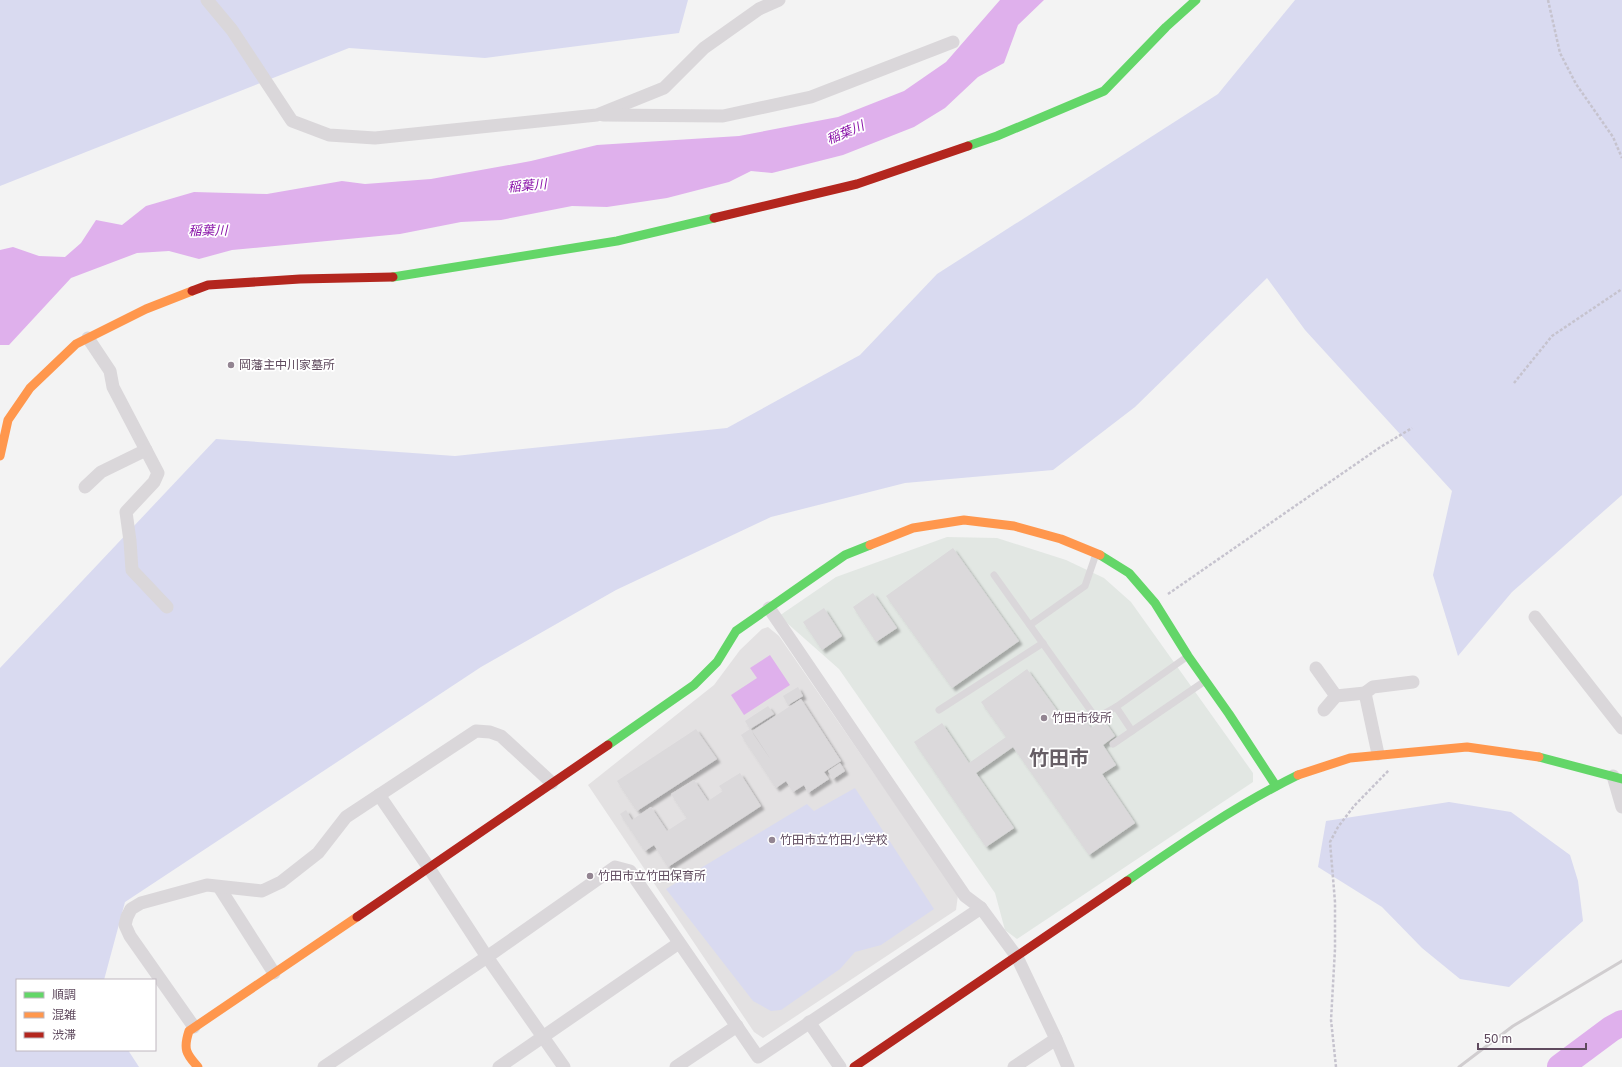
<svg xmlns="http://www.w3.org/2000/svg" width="1622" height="1067" viewBox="0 0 1622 1067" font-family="'Golos Text','Noto Sans JP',sans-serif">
  <defs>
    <filter id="shadow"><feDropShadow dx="3.5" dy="3.5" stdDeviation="1" flood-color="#0004"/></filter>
  </defs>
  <rect width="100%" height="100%" fill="#f3f3f3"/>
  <polygon fill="#e2e7e3" points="947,537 997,538 1066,560 1104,578 1131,602 1253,773 1253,782 1017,939 1005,930 995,893 839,669 779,616 836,577"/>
  <polygon fill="#e3e1e2" points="768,627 779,636 958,895 956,910 763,1038 754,1032 588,785 714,685 740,650 762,629"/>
  <g fill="#d9daf0">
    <polygon points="0,0 688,0 679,33 485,58 349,48 0,186"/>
    <polygon points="1295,0 1622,0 1622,495 1512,592 1458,656 1433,575 1452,491 1305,330 1267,278 1135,407 1053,470 905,483 771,517 616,590 481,667 125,902 104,980 17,980 17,1050 128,1050 139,1067 0,1067 0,668 216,439 455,456 727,428 860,355 937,274 1218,94"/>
    <polygon points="855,788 934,909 881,945 855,952 840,969 781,1010 771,1011 753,1001 666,889 807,804 814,811"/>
    <polygon points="1449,802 1511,812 1570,855 1578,881 1583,921 1509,987 1460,979 1422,948 1382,907 1318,867 1326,821"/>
  </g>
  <g fill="#dfb0ec">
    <polygon points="1000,0 1044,0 1018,25 1004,63 978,77 945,108 914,127 843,155 772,173 751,171 729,182 667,198 607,207 572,206 501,220 461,222 400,234 232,250 199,259 169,251 137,253 71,278 9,345 0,345 0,250 13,247 39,256 65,257 81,243 96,220 122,225 146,206 194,192 267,194 342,181 365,184 431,179 531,161 597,145 739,136 838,117 904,91 946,62"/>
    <polygon points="770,655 790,685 744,715 731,695 757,678 750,668"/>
  </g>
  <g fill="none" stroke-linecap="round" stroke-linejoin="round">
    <polyline stroke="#dfb0ec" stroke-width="26" points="1560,1067 1611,1029 1622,1023"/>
  </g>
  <g fill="#dbd9db" filter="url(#shadow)">
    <polygon points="953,548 1019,641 952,688 886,596"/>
    <polygon points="873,593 897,628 876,642 853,607"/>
    <polygon points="824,608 842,636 822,650 803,622"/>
    <polygon points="1027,669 1064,720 1078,711 1091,728 1104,720 1115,736 1103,745 1116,765 1102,774 1135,823 1089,855 1013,747 976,773 1014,828 986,847 914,742 942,723 969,763 1006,737 981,702"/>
    <polygon points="798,687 803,696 788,705 783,696"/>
    <polygon points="801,699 841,761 824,772 829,779 808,793 804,785 793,792 786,781 776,788 741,735 750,729 771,760 752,731"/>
    <polygon points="768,706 774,714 750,729 745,721"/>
    <polygon points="696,729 717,759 637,811 617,781"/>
    <polygon points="840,763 845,771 833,779 828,771"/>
    <polygon points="740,773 761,806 668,867 654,845 645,851 620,814 626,810 632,820 651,807 667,831 687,818 671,794 694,780 708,801 723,791 719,786"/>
  </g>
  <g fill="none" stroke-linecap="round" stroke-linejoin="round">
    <g stroke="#c6c3ce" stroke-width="2.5" stroke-dasharray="3 2" stroke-linecap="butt">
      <polyline points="1548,0 1560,53 1576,84 1613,137 1622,158"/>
      <polyline points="1514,383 1552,336 1622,289"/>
      <polyline points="1168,594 1379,448 1412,428"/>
      <polyline points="1336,1067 1331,1020 1335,949 1335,902 1330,842 1338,827 1354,806 1389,770"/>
    </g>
    <g stroke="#dad7da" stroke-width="7">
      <polyline points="994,575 1096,718 1116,707 1188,656"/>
      <polyline points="1030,625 1085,586 1096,554"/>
      <polyline points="1116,707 1132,731"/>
      <polyline points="939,710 1043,643"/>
      <polyline points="1113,744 1205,681"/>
    </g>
    <g stroke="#dad7da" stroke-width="13">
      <polyline points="207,0 232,30 292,121 329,135 375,138 597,115 664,88 704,48 759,9 779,0"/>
      <polyline points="603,115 723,116 811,97 953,42"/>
      <polyline points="88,338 110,371 113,387 158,473 154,482 126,512 130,541 132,570 167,607"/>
      <polyline points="85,487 101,472 146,450"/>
      <polyline points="769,608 965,896 981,908 1017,957 1056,1039 1068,1067"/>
      <polyline points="1535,617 1622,728"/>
      <polyline points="1316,668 1336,696"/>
      <polyline points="1324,710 1336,696 1365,693"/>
      <polyline points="1378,754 1365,693 1373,687 1413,682"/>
      <polyline points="1613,776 1622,807"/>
      <polyline points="379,795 429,868 487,957 564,1067"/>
      <polyline points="219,887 274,973"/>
      <polyline points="809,1022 840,1067"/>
      <polyline points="194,1027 130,936 125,925 127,917 131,909 141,903 207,885 262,891 281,882 318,853 346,817 476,731 490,732 501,736 552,783"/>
      <polyline points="324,1067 487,957 615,867 630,871 758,1057 981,908"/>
      <polyline points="499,1067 679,943"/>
      <polyline points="676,1067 737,1026"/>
      <polyline points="1014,1067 1056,1039"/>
    </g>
    <g stroke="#63d668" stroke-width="9">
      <polyline points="968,146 997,136 1104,91 1166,27 1196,0"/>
      <polyline points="393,277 617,241 714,218"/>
      <polyline points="1100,555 1129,573 1155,603 1188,656 1229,714 1276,786"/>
      <polyline points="608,745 694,685 717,662 736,631 845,555 870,545"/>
      <polyline points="1539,757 1622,779"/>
      <path d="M 1127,881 C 1182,843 1237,805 1298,775"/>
    </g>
    <g stroke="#ff974d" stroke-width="9">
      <polyline points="0,456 8,420 30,388 76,344 146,309 192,291"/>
      <polyline points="870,545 913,528 964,520 1014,526 1061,539 1100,555"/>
      <polyline points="1298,775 1350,758 1467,747 1539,757"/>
      <path d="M 198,1067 C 186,1054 183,1049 189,1031 L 357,917"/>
    </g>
    <g stroke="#b3261e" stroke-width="9">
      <polyline points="714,218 857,184 968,146"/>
      <polyline points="192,291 208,285 300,279 393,277"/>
      <polyline points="357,917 608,745"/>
      <polyline points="854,1067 1127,881"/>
    </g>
    <polyline stroke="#d0cdcf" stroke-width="3" points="1459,1067 1513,1026 1622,961"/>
  </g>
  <g fill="#938592" stroke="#fff" stroke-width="1.5">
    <circle cx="231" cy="365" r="4"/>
    <circle cx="1044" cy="718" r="4"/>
    <circle cx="772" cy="840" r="4"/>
    <circle cx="590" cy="876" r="4"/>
  </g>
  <g text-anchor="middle" stroke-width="3.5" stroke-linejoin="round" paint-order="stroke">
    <g font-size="12" fill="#5f4a5e" stroke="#fff" text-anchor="start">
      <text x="239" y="369">岡藩主中川家墓所</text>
      <text x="1052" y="722">竹田市役所</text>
      <text x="780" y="844">竹田市立竹田小学校</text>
      <text x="598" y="880">竹田市立竹田保育所</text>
    </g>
    <g font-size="13" font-style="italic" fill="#8a13a9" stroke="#fff">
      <text transform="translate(845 132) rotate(-23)" y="5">稲葉川</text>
      <text transform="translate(527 185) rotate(-5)" y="5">稲葉川</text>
      <text transform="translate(208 230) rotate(-1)" y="5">稲葉川</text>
    </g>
    <g font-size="20" font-weight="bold" fill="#675f66" stroke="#fff">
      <text x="1059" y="765">竹田市</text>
    </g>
  </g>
  <rect x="16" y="979" width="140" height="72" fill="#ffffff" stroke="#bfb7bf"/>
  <rect x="24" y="992" width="20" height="6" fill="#63d668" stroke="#bfb7bf"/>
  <text x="52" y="999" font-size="12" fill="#5f4a5e">順調</text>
  <rect x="24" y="1012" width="20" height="6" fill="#ff974d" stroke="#bfb7bf"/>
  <text x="52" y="1019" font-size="12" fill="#5f4a5e">混雑</text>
  <rect x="24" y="1032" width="20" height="6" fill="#b3261e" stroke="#bfb7bf"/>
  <text x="52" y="1039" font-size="12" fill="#5f4a5e">渋滞</text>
  <path d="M1478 1043v6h108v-6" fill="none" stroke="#5f4a5e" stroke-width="2"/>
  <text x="1484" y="1043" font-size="12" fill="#5f4a5e" stroke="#ffffff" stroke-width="3" paint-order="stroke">50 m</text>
</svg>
